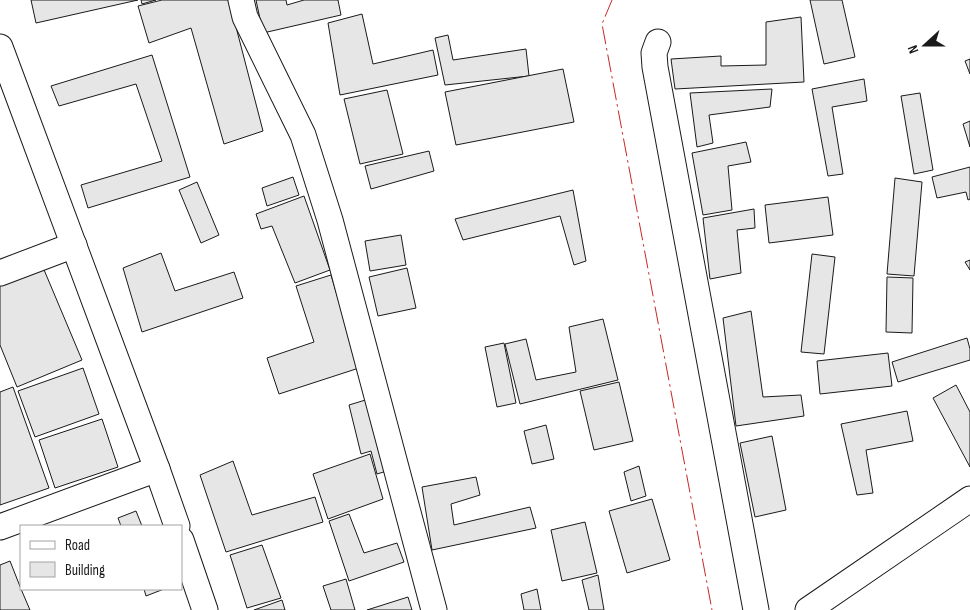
<svg xmlns="http://www.w3.org/2000/svg" width="970" height="610" viewBox="0 0 970 610" font-family="'Sofia Sans Condensed',sans-serif">
  <rect width="100%" height="100%" fill="#fff"/>
  <g fill="#e6e6e6" stroke="#1a1a1a">
    <polygon points="31,0 138,0 36,23"/>
    <polygon points="141,0 156,0 142,4"/>
    <polygon points="162,0 229,0 263,131 224,144 191,28 149,43 138,6"/>
    <polygon points="256,0 286,0 287,5 304,0 338,0 341,15 263,33"/>
    <polygon points="810,0 842,0 855,57 824,64"/>
    <polygon points="362,14 373,64 433,50 438,75 340,95 328,23"/>
    <polygon points="801,17 804,82 675,89 671,59 721,56 721,66 766,65 766,22"/>
    <polygon points="448,35 453,60 526,49 529,76 445,85 435,38"/>
    <polygon points="152,55 190,177 88,208 81,185 162,161 136,84 59,106 51,86"/>
    <polygon points="970,59 970,74 965,61"/>
    <polygon points="563,69 574,122 456,145 445,92"/>
    <polygon points="864,79 867,101 832,107 843,174 828,176 812,89"/>
    <polygon points="772,89 770,107 709,115 713,143 697,147 690,93"/>
    <polygon points="387,90 403,154 360,164 344,99"/>
    <polygon points="920,93 933,170 914,174 901,96"/>
    <polygon points="970,121 970,147 963,124"/>
    <polygon points="746,142 751,162 728,166 732,210 703,215 692,153"/>
    <polygon points="429,151 434,171 371,189 365,166"/>
    <polygon points="970,167 970,199 968,200 966,192 937,198 932,177"/>
    <polygon points="293,177 299,195 267,206 262,188"/>
    <polygon points="895,178 922,182 914,276 887,274"/>
    <polygon points="197,182 219,235 201,243 179,190"/>
    <polygon points="573,190 586,261 574,265 560,216 463,240 455,219"/>
    <polygon points="304,196 330,270 295,283 272,226 261,229 256,214"/>
    <polygon points="828,197 833,235 769,243 765,205"/>
    <polygon points="754,209 755,228 737,230 741,273 710,279 703,218"/>
    <polygon points="401,235 406,265 370,271 365,241"/>
    <polygon points="161,253 175,291 234,272 243,298 142,332 123,268"/>
    <polygon points="812,254 835,257 824,354 801,352"/>
    <polygon points="970,260 970,270 965,262"/>
    <polygon points="42,265 82,360 17,387 0,345 0,283"/>
    <polygon points="407,268 416,308 378,316 369,277"/>
    <polygon points="331,275 359,368 279,394 267,358 314,342 296,286"/>
    <polygon points="887,277 913,278 912,333 886,332"/>
    <polygon points="751,311 763,397 801,395 804,416 736,426 723,318"/>
    <polygon points="603,319 618,380 520,404 505,344 526,339 536,380 576,372 569,327"/>
    <polygon points="967,338 970,349 970,360 898,382 892,362"/>
    <polygon points="504,343 516,403 497,407 485,347"/>
    <polygon points="888,353 892,386 820,394 817,361"/>
    <polygon points="83,368 99,414 35,437 18,391"/>
    <polygon points="619,382 633,441 594,450 580,391"/>
    <polygon points="956,385 970,412 970,467 933,398"/>
    <polygon points="13,387 49,488 0,505 0,392"/>
    <polygon points="372,398 390,470 377,474 371,451 361,454 349,405"/>
    <polygon points="907,411 913,441 866,450 873,493 857,495 841,424"/>
    <polygon points="102,419 118,467 55,488 39,440"/>
    <polygon points="546,425 554,459 532,464 524,431"/>
    <polygon points="772,436 786,510 755,517 740,443"/>
    <polygon points="370,454 383,499 328,519 313,474"/>
    <polygon points="233,461 252,515 315,497 323,522 226,552 200,475"/>
    <polygon points="639,466 646,496 631,501 624,472"/>
    <polygon points="476,477 480,495 451,504 454,525 530,507 536,528 432,550 422,487"/>
    <polygon points="652,499 670,560 627,573 609,511"/>
    <polygon points="136,511 142,526 121,526 118,518"/>
    <polygon points="349,514 364,553 397,543 404,562 349,581 329,521"/>
    <polygon points="585,522 597,573 562,581 551,530"/>
    <polygon points="262,545 281,598 247,608 230,555"/>
    <polygon points="10,561 21,589 30,610 0,610 0,565"/>
    <polygon points="598,575 604,610 589,610 582,580"/>
    <polygon points="346,579 355,610 331,610 323,586"/>
    <polygon points="144,589 164,589 146,596"/>
    <polygon points="537,589 541,610 524,610 521,594"/>
    <polygon points="408,597 412,610 367,610"/>
    <polygon points="282,600 285,610 254,610"/>
  </g>
  <g fill="none" stroke-linecap="round" stroke-linejoin="round">
    <defs>
      <g id="minor">
        <polyline points="241,0 245,17 303,135 330,220 434,610"/>
        <polyline points="658,42 654,53 655,67 756,610"/>
        <polyline points="0,47 157,469 177,526"/>
        <polyline points="0,273 74,245"/>
        <polyline points="0,527 157,469"/>
        <polyline points="181,540 205,610"/>
        <polyline points="808,610 970,499"/>
      </g>
    </defs>
    <use href="#minor" stroke="#1a1a1a" stroke-width="27"/>
    <use href="#minor" stroke="#fff" stroke-width="25"/>
    <polyline stroke="#c62828" stroke-width="1" stroke-dasharray="18 4 2.5 4" stroke-linecap="butt" points="612,0 602,24 712,610"/>
  </g>
  <rect x="20" y="525" width="162" height="65" fill="#ffffff" stroke="#a3a3a3"/>
  <rect x="30" y="541" width="25" height="8" fill="#ffffff" stroke="#a3a3a3"/>
  <text x="65" y="550" font-size="15" fill="#1a1a1a">Road</text>
  <rect x="30" y="562" width="25" height="15" fill="#e6e6e6" stroke="#a3a3a3"/>
  <text x="65" y="575" font-size="15" fill="#1a1a1a">Building</text>
  <g transform="translate(925 45) rotate(249)" stroke="#ffffff" stroke-width="4" paint-order="stroke">
  <path d="M0-4L9 19L0 12L-9 19Z" fill="#1a1a1a"/>
  <text y="-8" font-size="14" font-weight="bold" text-anchor="middle" fill="#1a1a1a">N</text>
  </g>
</svg>
